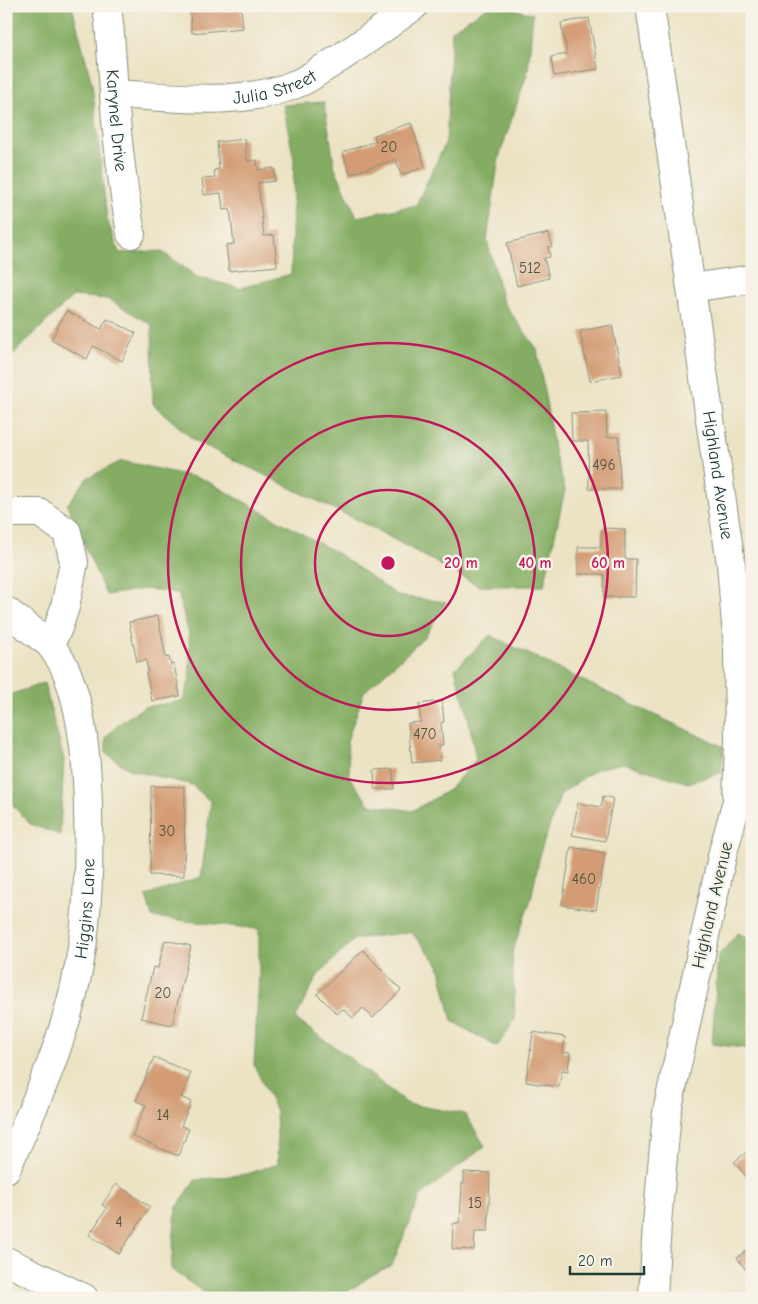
<svg xmlns="http://www.w3.org/2000/svg" width="758" height="1304" viewBox="0 0 758 1304" font-family="'Comic Neue',sans-serif">
  <rect width="100%" height="100%" fill="#f7f3e8"/>
  <filter id="ink" filterUnits="userSpaceOnUse"><feTurbulence type="fractalNoise" baseFrequency=".02" numOctaves="2"/><feDisplacementMap in="SourceGraphic" scale="10" xChannelSelector="R" yChannelSelector="G"/><feConvolveMatrix kernelMatrix="1 2 1 2 8 2 1 2 1" color-interpolation-filters="sRGB"/></filter>
  <filter id="wash" filterUnits="userSpaceOnUse"><feTurbulence type="fractalNoise" baseFrequency=".0096" numOctaves="4" result="noise"/><feDisplacementMap in="SourceGraphic" scale="20" xChannelSelector="R" yChannelSelector="G"/><feGaussianBlur stdDeviation="1.12" result="paint"/><feColorMatrix in="noise" values="0 0 0 0 0 0 0 0 0 0 0 0 0 0 0 0 0 1.4 0 .05"/><feComposite in="paint" operator="in"/></filter>
  <g filter="url(#wash)">
    <rect width="100%" height="100%" fill="#ece3c4"/>
    <g fill="#84ad64" stroke="#52754c">
      <polygon points="6,6 72,6 92,84 107,219 119,253 161,251 197,277 240,288 291,274 294,159 283,105 324,102 335,168 357,217 416,205 446,142 452,30 489,6 502,6 533,14 528,71 499,157 487,240 503,302 537,349 555,455 565,489 544,586 479,586 373,528 195,441 153,404 152,325 108,299 73,296 6,361"/>
      <polygon points="122,461 203,479 337,553 398,596 446,602 424,638 364,692 347,741 350,778 369,804 412,811 449,790 476,759 468,716 455,669 490,635 635,706 724,747 721,773 688,783 623,763 596,769 561,794 541,850 531,899 512,953 515,1019 497,1047 452,1021 439,965 411,932 355,939 318,975 295,1019 343,1053 408,1104 465,1114 485,1146 420,1196 392,1265 372,1275 338,1298 211,1298 171,1269 176,1209 195,1180 247,1174 278,1164 276,1111 254,1065 259,974 259,929 152,917 146,896 201,877 211,802 192,785 130,770 106,753 106,737 121,722 144,707 183,701 190,678 189,634 178,593 145,589 106,595 67,505 87,478"/>
      <polygon points="44,683 64,760 60,835 30,824 6,798 6,696"/>
      <polygon points="738,933 752,940 752,1049 712,1044 718,956"/>
    </g>
    <g id="blocks">
      <g fill="#d39c75">
        <polygon points="189,6 241,6 243,28 192,33"/>
        <polygon points="589,18 598,69 554,76 551,57 567,54 561,23"/>
        <polygon points="411,123 425,167 401,175 396,159 350,174 343,152 376,141 374,135"/>
        <polygon points="245,139 247,161 257,160 258,170 274,168 275,181 258,183 264,236 274,235 277,266 229,271 226,245 234,244 230,209 223,210 221,193 204,195 202,179 215,178 214,170 219,169 217,142"/>
        <polygon points="549,233 552,246 548,247 550,257 544,258 549,278 517,286 507,243"/>
        <polygon points="66,311 101,329 107,319 136,333 122,361 93,346 87,359 51,340"/>
        <polygon points="612,325 622,375 590,381 580,331"/>
        <polygon points="606,412 607,437 619,437 620,489 589,489 588,441 572,441 571,413"/>
        <polygon points="602,528 625,529 625,559 636,559 635,597 604,597 604,574 578,574 578,547 601,547"/>
        <polygon points="158,616 166,658 169,657 171,665 174,664 180,696 152,701 146,672 148,672 146,660 137,662 129,622"/>
        <polygon points="442,701 444,722 441,723 443,745 439,745 440,760 412,763 408,723 421,722 419,704"/>
        <polygon points="393,769 394,789 375,789 374,770"/>
        <polygon points="151,786 185,787 184,876 150,875"/>
        <polygon points="603,796 613,798 605,841 572,835 578,803 601,807"/>
        <polygon points="571,847 605,853 596,910 562,905"/>
        <polygon points="165,940 191,946 172,1025 141,1018 153,967 158,968"/>
        <polygon points="363,950 401,990 373,1018 363,1008 353,1018 343,1009 337,1014 317,994"/>
        <polygon points="533,1032 565,1037 563,1052 570,1053 568,1071 562,1070 559,1087 526,1082"/>
        <polygon points="154,1057 191,1073 181,1097 191,1102 181,1126 189,1129 178,1156 132,1136 146,1105 136,1101"/>
        <polygon points="752,1148 752,1183 734,1162"/>
        <polygon points="464,1172 490,1173 488,1231 475,1231 474,1250 452,1249 453,1224 460,1222 462,1183 464,1183"/>
        <polygon points="116,1184 150,1207 119,1254 89,1235 107,1208 102,1205"/>
        <polygon points="752,1246 752,1273 748,1268 746,1270 737,1258"/>
      </g>
    </g>
  </g>
  <g filter="url(#ink)">
    <use href="#blocks" fill-opacity="0" stroke="#86907c" stroke-width="1"/>
    <g fill="none" stroke-linecap="round" stroke-linejoin="round">
      <defs>
        <g id="minor">
          <path id="s1" d="M 107,6 C 111,35 112,64 114,94 C 117,141 123,187 131,234"/>
          <path id="s2" d="M 650,6 L 731,564 L 738,650 L 739,741 L 737,801 L 723,852 L 667,1112 L 657,1223 L 653,1298"/>
          <path id="s3" d="M 114,94 C 172,97 242,107 296,84 C 304,81 312,76 319,71 C 352,52 383,28 414,6"/>
          <polyline points="691,288 752,279"/>
          <polyline points="6,515 9,513 40,513 67,532 74,562 65,607 58,628 50,644 6,611"/>
          <path id="s4" d="M 6,1169 C 36,1103 66,1037 79,966 C 89,914 89,860 88,807 C 87,762 83,708 64,666 C 60,658 54,651 50,644"/>
          <polyline points="6,1261 84,1298"/>
        </g>
      </defs>
      <use href="#minor" stroke="#86907c" stroke-width="30"/>
      <use href="#minor" stroke="#fff" stroke-width="28"/>
    </g>
  </g>
  <g fill="none" stroke="#c2185b" stroke-width="2.5">
    <circle cx="388" cy="563" r="73"/>
    <circle cx="388" cy="563" r="147"/>
    <circle cx="388" cy="563" r="220"/>
  </g>
  <g text-anchor="middle" stroke-width="5" stroke-linejoin="round" paint-order="stroke">
    <g font-size="15" fill="#4c5544">
      <text x="389" y="152">20</text>
      <text x="530" y="273">512</text>
      <text x="604" y="470">496</text>
      <text x="425" y="739">470</text>
      <text x="167" y="836">30</text>
      <text x="584" y="884">460</text>
      <text x="163" y="998">20</text>
      <text x="163" y="1120">14</text>
      <text x="475" y="1208">15</text>
      <text x="119" y="1227">4</text>
    </g>
    <g font-size="18" fill="#1f3d34" stroke="#f7f3e8">
      <text dy="6" stroke="none"><textPath href="#s3" startOffset="162">Julia Street</textPath></text>
      <text dy="6" stroke="none"><textPath href="#s1" startOffset="115">Karynel Drive</textPath></text>
      <text dy="6" stroke="none"><textPath href="#s2" startOffset="474">Highland Avenue</textPath></text>
      <text transform="translate(712 905) rotate(-77)" y="6">Highland Avenue</text>
      <text dy="6" stroke="none"><textPath href="#s4" startOffset="274">Higgins Lane</textPath></text>
    </g>
  </g>
  <circle cx="388" cy="563" r="8" fill="#c2185b" stroke="#f7f3e8" stroke-width="2.5"/>
  <g font-size="15" text-anchor="middle" font-weight="bold" fill="#c2185b" stroke="#f7f3e8" stroke-width="5" stroke-linejoin="round" paint-order="stroke">
    <text x="461" y="568">20 m</text>
    <text x="535" y="568">40 m</text>
    <text x="608" y="568">60 m</text>
  </g>
  <rect width="758" height="1304" fill="none" stroke="#f7f3e8" stroke-width="25"/>
  <path d="M570 1266v8h74v-8" fill="none" stroke="#1f3d34" stroke-width="2.5"/>
  <text x="578" y="1266" font-size="15" fill="#1f3d34" stroke="#f7f3e8" stroke-width="4" paint-order="stroke">20 m</text>
</svg>
